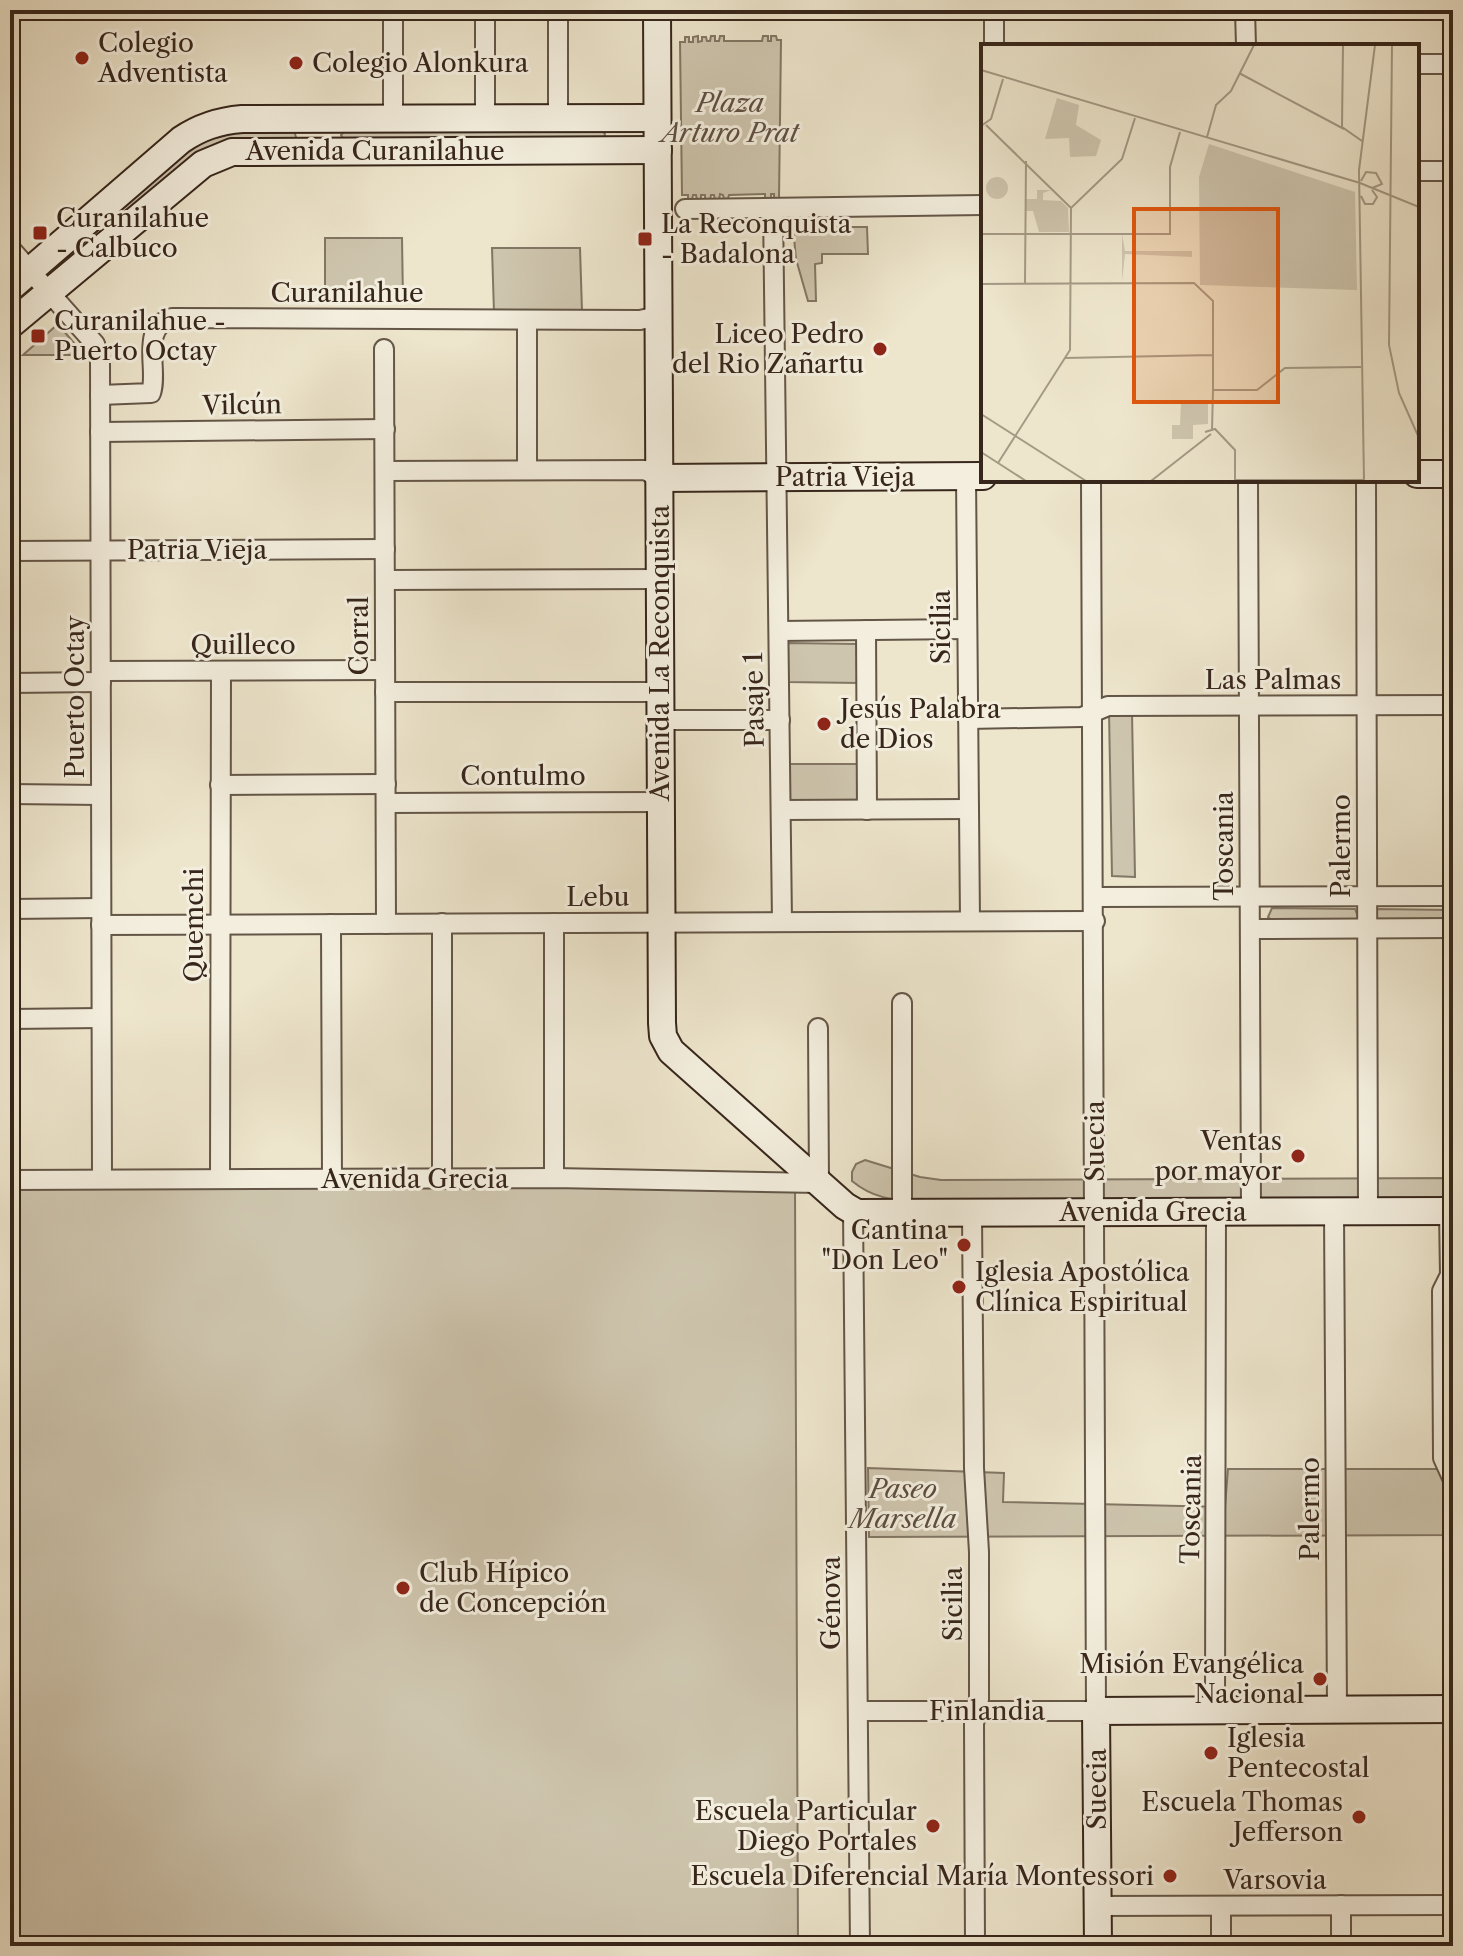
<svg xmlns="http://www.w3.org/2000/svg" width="1463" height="1956" viewBox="0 0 1463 1956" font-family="'Libre Caslon Text',serif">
  <rect width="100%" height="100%" fill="#ede5cc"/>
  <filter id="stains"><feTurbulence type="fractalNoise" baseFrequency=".0025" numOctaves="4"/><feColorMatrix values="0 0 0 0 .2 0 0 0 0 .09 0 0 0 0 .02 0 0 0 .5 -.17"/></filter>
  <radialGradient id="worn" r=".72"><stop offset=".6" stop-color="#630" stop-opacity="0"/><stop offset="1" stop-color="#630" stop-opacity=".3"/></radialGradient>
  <g fill="#cec5ae" stroke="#827664" stroke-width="2">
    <polygon points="698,36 698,42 702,41 702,37 706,37 707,41 710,41 711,36 715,36 715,41 719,41 720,36 724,36 724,41 762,41 763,36 768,36 768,41 771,41 771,36 776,36 777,40 781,40 779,198 774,198 774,194 771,194 771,199 765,199 765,194 729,195 728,199 724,199 723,195 720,194 719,200 715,200 714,195 711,195 710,200 705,199 705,195 701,195 701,200 697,200 696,195 693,195 692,200 688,200 688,195 682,195 680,42 685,42 685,37 689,37 689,42 693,42 693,37"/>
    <polygon points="346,129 602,131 605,134 604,138 344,140 341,135"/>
    <polygon points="237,130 294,131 296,137 293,139 237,139 206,148 62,267 58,262 187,152 217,135"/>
    <polygon points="793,227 867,227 868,254 822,254 822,263 815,264 816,301 808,301 796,259"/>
    <polygon points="325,238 402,238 403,301 325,300"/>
    <polygon points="492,248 580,248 582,311 494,313"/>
    <polygon points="58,324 84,355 23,355"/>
    <polygon points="787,643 860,644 860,683 787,682"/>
    <polygon points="1109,712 1132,712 1135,877 1112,876"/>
    <polygon points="788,764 861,764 862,801 789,803"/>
    <polygon points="1272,908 1355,909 1358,917 1355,922 1273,922 1268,917"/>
    <polygon points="1376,909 1453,910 1453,923 1377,922 1374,910"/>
    <path d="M 865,1160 L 920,1177 L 941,1180 L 1453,1178 L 1453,1201 L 929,1203 C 899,1200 876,1201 852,1181 L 852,1172 L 856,1164 Z"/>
    <polygon points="795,1185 798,1946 10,1946 10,1187"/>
    <polygon points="868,1468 1004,1473 1003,1502 1225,1507 1228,1469 1453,1469 1453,1535 869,1537"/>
  </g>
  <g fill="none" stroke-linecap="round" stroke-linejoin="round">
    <defs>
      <g id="street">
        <polyline points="393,10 393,118"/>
        <polyline points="994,10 994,46"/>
        <polyline points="1245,10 1246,46"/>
        <polyline points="1417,64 1453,64"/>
        <polyline points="485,118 485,10"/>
        <polyline points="558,118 558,10"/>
        <polyline points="1417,171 1453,171"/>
        <polyline points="773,208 782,922"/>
        <polyline points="685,209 983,205"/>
        <polyline points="10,248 95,344 100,360 102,1179"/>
        <polyline points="384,349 386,924"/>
        <path d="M 100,395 L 151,393 C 159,370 139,327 172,318 L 640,320 L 658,316"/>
        <polyline points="100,432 385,429"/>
        <polyline points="527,470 527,320"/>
        <polyline points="385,471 645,470 659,478"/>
        <polyline points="966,476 970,921"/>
        <polyline points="1248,480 1251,1212"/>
        <polyline points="1366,480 1368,1211"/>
        <polyline points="10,551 385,549"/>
        <polyline points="385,580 660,579"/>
        <polyline points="866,630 867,810"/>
        <polyline points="779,631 967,629"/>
        <polyline points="101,671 385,670"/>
        <polyline points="10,683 101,682"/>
        <polyline points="385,692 660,692"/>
        <polyline points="968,719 1082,717 1108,706 1453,705"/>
        <polyline points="660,720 780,720"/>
        <polyline points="220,785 386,784"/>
        <polyline points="10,794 101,795"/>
        <polyline points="386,803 661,802"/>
        <polyline points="781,810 969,809"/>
        <polyline points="1095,897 1453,896"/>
        <polyline points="10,909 101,908"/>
        <polyline points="442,923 442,1179"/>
        <polyline points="554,923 554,1178"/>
        <polyline points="331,924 332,1179"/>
        <polyline points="101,925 1095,921"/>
        <polyline points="1250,929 1453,928"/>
        <polyline points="10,1019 101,1018"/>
        <polyline points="220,1179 221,671"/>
        <polyline points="10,1180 554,1178 819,1183 818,1028"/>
        <polyline points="853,1211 860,1946"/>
        <polyline points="1334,1211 1337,1709"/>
        <polyline points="1449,1211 1450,1275 1442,1291 1443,1458 1453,1480"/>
        <polyline points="972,1213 974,1468 979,1552 979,1699 974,1724 975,1946"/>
        <polyline points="902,1214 902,1003"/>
        <polyline points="1215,1710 1216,1212"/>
        <polyline points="858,1711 1096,1711 1091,480"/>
        <polyline points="1341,1905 1341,1946"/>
        <polyline points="1098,1906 1453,1905"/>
        <polyline points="1221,1906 1221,1946"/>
      </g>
      <g id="secondary">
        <polyline points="657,10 662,1023 663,1036 671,1051 845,1206 857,1213 1453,1211"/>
        <path d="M 10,288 L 181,140 C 200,127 218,121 242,119 L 657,118"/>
        <polyline points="10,325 203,164 232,152 658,150"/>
        <polyline points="1417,474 1453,474"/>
        <polyline points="659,478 983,476"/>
        <polyline points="1098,1946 1096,1711 1453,1709"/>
      </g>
    </defs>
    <use href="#street" stroke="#645647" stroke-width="22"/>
    <use href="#secondary" stroke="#37261b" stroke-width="30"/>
    <use href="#street" stroke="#f3eede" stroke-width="18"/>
    <use href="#secondary" stroke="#f3eede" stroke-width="26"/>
  </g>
  <g fill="#8f2418" stroke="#f3eede" stroke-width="3">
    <circle cx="82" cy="58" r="8"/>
    <circle cx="296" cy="63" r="8"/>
    <rect x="32" y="225" width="16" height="16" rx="4"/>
    <rect x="637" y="231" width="16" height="16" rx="4"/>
    <rect x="30" y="328" width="16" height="16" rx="4"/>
    <circle cx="880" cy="349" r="8"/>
    <circle cx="824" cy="724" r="8"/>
    <circle cx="1298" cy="1156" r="8"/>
    <circle cx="964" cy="1245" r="8"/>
    <circle cx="959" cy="1287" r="8"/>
    <circle cx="403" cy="1588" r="8"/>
    <circle cx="1320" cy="1679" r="8"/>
    <circle cx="1211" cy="1753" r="8"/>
    <circle cx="1359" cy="1817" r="8"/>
    <circle cx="933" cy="1826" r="8"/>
    <circle cx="1170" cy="1876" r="8"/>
  </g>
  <g text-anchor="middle" stroke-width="6" stroke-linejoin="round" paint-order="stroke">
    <g font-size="26" fill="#37261b" stroke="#f3eede" text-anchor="start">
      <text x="98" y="52">Colegio<tspan x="98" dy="30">Adventista</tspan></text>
      <text x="312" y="72">Colegio Alonkura</text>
      <text x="56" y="227">Curanilahue<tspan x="56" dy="30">- Calbuco</tspan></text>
      <text x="661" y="233">La Reconquista<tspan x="661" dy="30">- Badalona</tspan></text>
      <text x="54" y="330">Curanilahue -<tspan x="54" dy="30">Puerto Octay</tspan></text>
      <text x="864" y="343" text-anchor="end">Liceo Pedro<tspan x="864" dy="30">del Rio Zañartu</tspan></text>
      <text x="840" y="718">Jesús Palabra<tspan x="840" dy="30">de Dios</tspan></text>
      <text x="1282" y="1150" text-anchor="end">Ventas<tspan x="1282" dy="30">por mayor</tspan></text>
      <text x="948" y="1239" text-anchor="end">Cantina<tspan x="948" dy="30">"Don Leo"</tspan></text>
      <text x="975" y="1281">Iglesia Apostólica<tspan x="975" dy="30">Clínica Espiritual</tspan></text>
      <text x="419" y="1582">Club Hípico<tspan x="419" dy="30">de Concepción</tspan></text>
      <text x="1304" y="1673" text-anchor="end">Misión Evangélica<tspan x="1304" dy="30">Nacional</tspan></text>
      <text x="1227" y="1747">Iglesia<tspan x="1227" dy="30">Pentecostal</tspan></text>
      <text x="1343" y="1811" text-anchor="end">Escuela Thomas<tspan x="1343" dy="30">Jefferson</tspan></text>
      <text x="917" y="1820" text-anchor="end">Escuela Particular<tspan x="917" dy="30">Diego Portales</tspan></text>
      <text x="1154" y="1885" text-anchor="end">Escuela Diferencial María Montessori</text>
    </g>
    <g font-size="26" font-style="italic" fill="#5d4e40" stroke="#f3eede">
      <text x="730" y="112">Plaza<tspan x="730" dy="30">Arturo Prat</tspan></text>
      <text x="903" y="1498">Paseo<tspan x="903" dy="30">Marsella</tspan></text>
    </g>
    <g font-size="26" fill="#37261b" stroke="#f3eede">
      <text x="375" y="160">Avenida Curanilahue</text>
      <text x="347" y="302">Curanilahue</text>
      <text transform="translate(242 405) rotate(-1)" y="9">Vilcún</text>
      <text x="845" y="486">Patria Vieja</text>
      <text x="197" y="559">Patria Vieja</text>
      <text transform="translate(941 627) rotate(-90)" y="9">Sicilia</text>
      <text transform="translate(359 636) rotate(-90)" y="9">Corral</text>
      <text x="243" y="654">Quilleco</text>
      <text transform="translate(660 653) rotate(-90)" y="9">Avenida La Reconquista</text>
      <text x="1273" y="689">Las Palmas</text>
      <text transform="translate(75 697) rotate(-90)" y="9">Puerto Octay</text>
      <text transform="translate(754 700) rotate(-91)" y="9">Pasaje 1</text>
      <text x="523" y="785">Contulmo</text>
      <text transform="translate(1224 846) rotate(-90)" y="9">Toscania</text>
      <text transform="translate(1341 846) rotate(-90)" y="9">Palermo</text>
      <text x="598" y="906">Lebu</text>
      <text transform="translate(194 925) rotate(-90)" y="9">Quemchi</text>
      <text transform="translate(1095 1141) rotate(-90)" y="9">Suecia</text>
      <text x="415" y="1188">Avenida Grecia</text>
      <text x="1153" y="1221">Avenida Grecia</text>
      <text transform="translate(1191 1509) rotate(-89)" y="9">Toscania</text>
      <text transform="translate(1310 1509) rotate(-90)" y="9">Palermo</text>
      <text transform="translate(831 1603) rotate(-90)" y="9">Génova</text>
      <text transform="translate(953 1604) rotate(-90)" y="9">Sicilia</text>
      <text x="987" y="1720">Finlandia</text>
      <text transform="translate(1097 1789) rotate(-90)" y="9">Suecia</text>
      <text x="1275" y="1889">Varsovia</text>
    </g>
  </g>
  <g transform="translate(981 44)">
    <rect width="438" height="438" fill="#ede5cc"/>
    <path d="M 76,54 L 98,61 L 95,81 L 120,96 L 115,112 L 89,113 L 88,94 L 64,95 ZM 228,100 L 374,148 L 376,246 L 219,241 L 218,133 ZM5 144a11 11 0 1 1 22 0a11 11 0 1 1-22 0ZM 56,146 L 70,146 L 62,149 L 62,156 L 80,157 L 87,164 L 88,188 L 58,188 L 52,167 L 45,167 L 45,155 L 56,155 ZM 141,190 L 144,207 L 211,207 L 211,213 L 144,210 L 141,237 ZM 200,359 L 227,359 L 227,380 L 212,381 L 212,395 L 191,395 L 191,381 L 199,381 Z" fill="#cec5ae"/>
    <path fill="none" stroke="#a49985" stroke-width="2" d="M 362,1 L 361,83 L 381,97M 411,1 L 408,301 L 418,349 L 438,394M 0,26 L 379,139 L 438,163M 258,29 L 363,85M 5,81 L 90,164 L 89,306 L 17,419M 0,82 L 10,75 L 22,35M 226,93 L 235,61 L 250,47 L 273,1M 380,137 L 385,128 L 395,129 L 401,140 L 391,144M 380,152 L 384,160 L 392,160 L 396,153 L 391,146M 90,164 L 141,115 L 154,74M 0,190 L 189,190 L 189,123 L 199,88M 44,239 L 45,117M 0,240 L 213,239 L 232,257 L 232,346 L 276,346 L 304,324 L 380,323M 84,314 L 232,311M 0,370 L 105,437M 231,386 L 232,346M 224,388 L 234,385 L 254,406 L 254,436 L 383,436M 0,408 L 45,437M 170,437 L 230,390M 383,437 L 378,126 L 394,1"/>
    <path fill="#df560d" fill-opacity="0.15" stroke="#df560d" stroke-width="4" d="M 153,165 L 297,165 L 297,358 L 153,358 Z"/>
    <rect width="438" height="438" fill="none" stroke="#37261b" stroke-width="4"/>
  </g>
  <rect width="1463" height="1956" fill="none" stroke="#ede5cc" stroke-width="40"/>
  <rect x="12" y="12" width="1439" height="1932" fill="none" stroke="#37261b" stroke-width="4"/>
  <rect x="20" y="20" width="1423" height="1916" fill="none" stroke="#37261b" stroke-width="2"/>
  <rect width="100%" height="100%" filter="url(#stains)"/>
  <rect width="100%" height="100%" fill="url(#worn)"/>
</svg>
